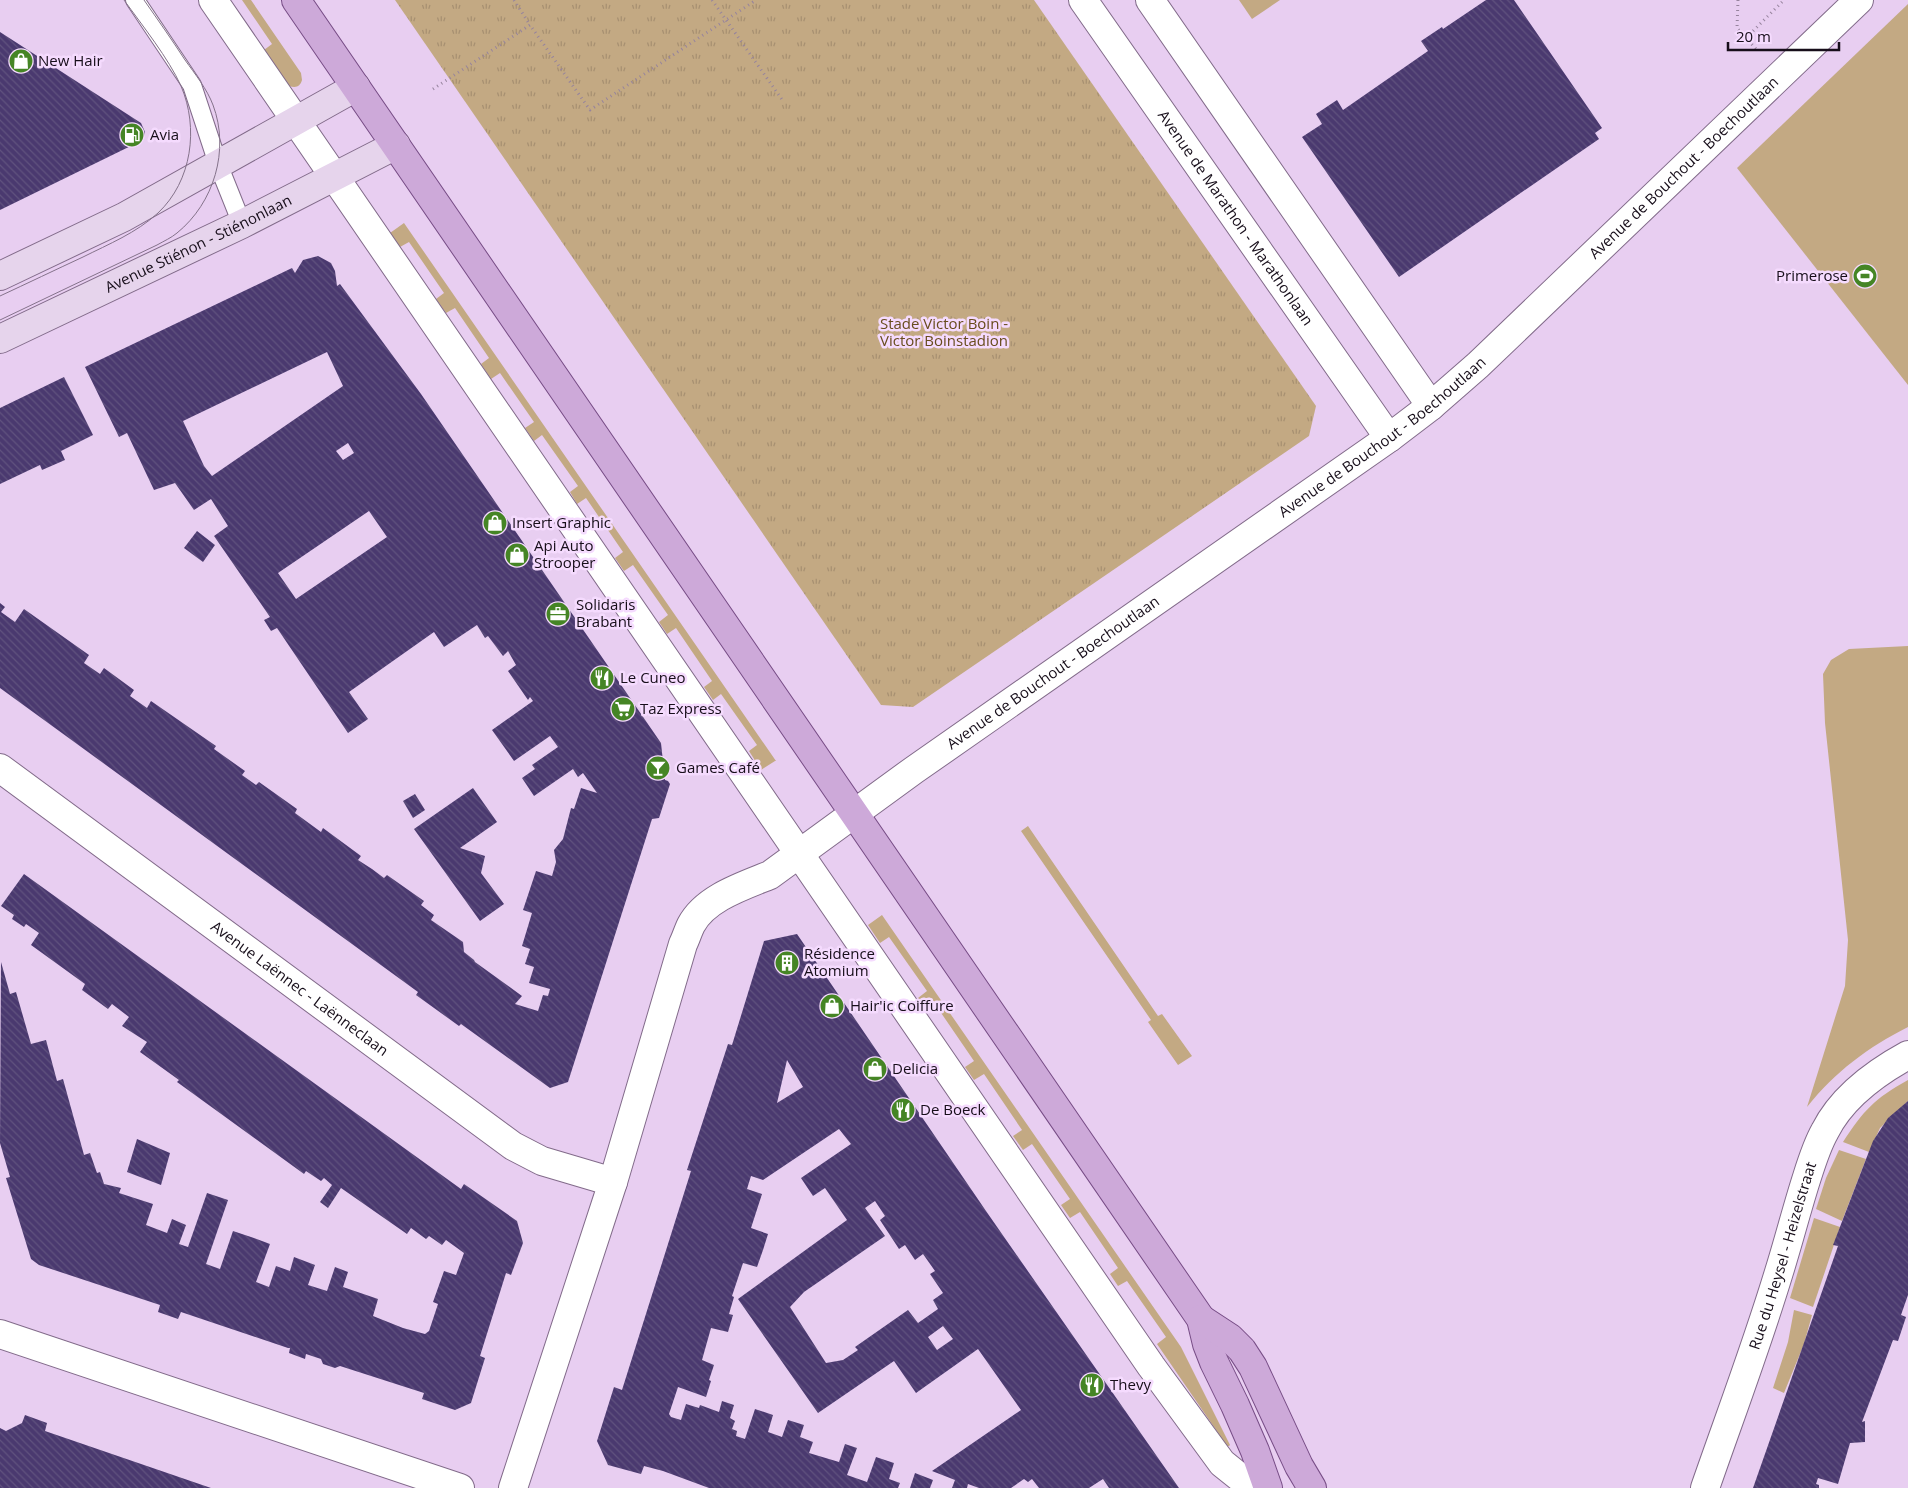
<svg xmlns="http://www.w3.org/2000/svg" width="1908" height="1488" viewBox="0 0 1908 1488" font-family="'Open Sans',sans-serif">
  <defs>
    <pattern id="park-tufts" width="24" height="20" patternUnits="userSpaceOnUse" patternTransform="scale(1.25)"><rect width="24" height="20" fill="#c3a983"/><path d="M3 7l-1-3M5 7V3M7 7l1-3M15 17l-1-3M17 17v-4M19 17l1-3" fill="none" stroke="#a79071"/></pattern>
    <pattern id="building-back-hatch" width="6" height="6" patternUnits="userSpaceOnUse" patternTransform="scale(1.25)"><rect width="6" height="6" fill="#4a396f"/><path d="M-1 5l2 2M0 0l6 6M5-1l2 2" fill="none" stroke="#60527e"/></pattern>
  </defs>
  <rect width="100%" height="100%" fill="#e8cef1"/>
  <g fill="#c3a983">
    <path d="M 242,0 L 251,0 L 301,73 L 302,80 C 300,87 296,88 289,86 L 264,50 L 272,44 Z"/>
    <polygon points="1239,0 1280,0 1252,19"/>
    <polygon points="1908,4 1908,385 1737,168"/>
    <polygon points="404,223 776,761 775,761 761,770 749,751 757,745 721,694 713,700 704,687 712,681 676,628 667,634 659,622 668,615 633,565 624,571 615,558 623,552 586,498 577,504 570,492 578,486 542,435 534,441 525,428 534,422 500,373 491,379 481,364 489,358 455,308 446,313 436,299 444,293 409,242 400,247 390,233"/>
    <path d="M 1908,646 L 1908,1027 C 1867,1048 1836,1071 1807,1107 L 1845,986 L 1848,940 L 1825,723 L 1823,674 L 1831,660 L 1849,649 Z"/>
    <polygon points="1028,826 1158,1016 1162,1014 1192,1056 1178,1065 1148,1022 1151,1020 1021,831"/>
    <polygon points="882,915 1181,1347 1230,1445 1229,1446 1227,1446 1157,1344 1166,1337 1127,1281 1118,1286 1110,1274 1118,1268 1080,1212 1070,1218 1061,1205 1070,1199 1032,1144 1023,1150 1013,1136 1022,1130 984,1074 974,1080 965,1067 974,1061 935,1004 926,1010 918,998 927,991 889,937 880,943 868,925"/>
    <path d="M 1908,1080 L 1908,1101 L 1880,1128 L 1869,1152 L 1843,1142 C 1864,1110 1874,1099 1908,1080 Z"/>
    <polygon points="1839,1150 1866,1159 1842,1221 1816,1209 1826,1178"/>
    <polygon points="1814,1218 1840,1227 1813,1307 1790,1298"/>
    <polygon points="1794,1310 1812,1315 1804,1344 1784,1393 1773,1388 1788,1342"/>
  </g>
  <polygon fill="url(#park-tufts)" points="395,0 1034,0 1316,406 1309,436 913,707 881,705"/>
  <g fill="url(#building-back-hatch)" fill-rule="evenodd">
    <polygon points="1486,0 1514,0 1602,128 1595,133 1599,139 1399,277 1302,137 1322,124 1316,114 1337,100 1343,110 1428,51 1421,41 1442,27 1443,29"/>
    <polygon points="0,32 141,123 145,132 143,140 0,210"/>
    <path d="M 318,256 L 331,263 L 335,271 L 337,286 L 340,284 L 421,394 L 661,743 L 665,780 L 668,781 L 670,784 L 659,818 L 652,819 L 568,1082 L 550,1088 L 461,1024 L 459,1026 L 416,995 L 418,992 L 0,688 L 0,603 L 5,607 L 1,612 L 15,622 L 24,609 L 89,655 L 84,663 L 100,674 L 104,668 L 134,690 L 130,696 L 147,708 L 151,701 L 216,746 L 214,749 L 245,771 L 242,775 L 256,785 L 259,782 L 297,809 L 295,813 L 321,832 L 323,828 L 361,856 L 358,860 L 372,869 L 384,878 L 387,875 L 424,901 L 421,905 L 434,915 L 431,920 L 463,942 L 464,952 L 474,960 L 475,962 L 522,996 L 515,1004 L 538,1011 L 543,995 L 548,996 L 550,989 L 529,983 L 534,967 L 525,964 L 530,949 L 522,946 L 532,913 L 523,910 L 536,871 L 552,876 L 556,862 L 554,850 L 563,839 L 571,808 L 574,809 L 581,788 L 597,793 L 583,773 L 578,777 L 573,769 L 534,796 L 522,778 L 535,769 L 532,765 L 558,747 L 550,736 L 514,761 L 492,730 L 533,701 L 530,697 L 528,700 L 508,671 L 516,665 L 508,651 L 503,656 L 488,636 L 485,638 L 477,625 L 444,647 L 434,632 L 349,692 L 368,719 L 348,733 L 277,628 L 271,631 L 264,620 L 270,617 L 214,536 L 228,526 L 211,499 L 194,510 L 175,483 L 154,490 L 127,433 L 119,437 L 85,367 L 292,268 L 295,273 L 303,260 ZM 327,352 L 343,386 L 212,476 L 204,466 L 183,421 ZM 348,443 L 354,453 L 343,460 L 336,451 ZM 369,511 L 387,537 L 296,599 L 278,573 Z"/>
    <polygon points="64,377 93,435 61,451 65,460 42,470 40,465 0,484 0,408"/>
    <polygon points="197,531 215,545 203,562 184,548"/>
    <polygon points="473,788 497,822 460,848 485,856 481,873 504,904 480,921 414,829"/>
    <polygon points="415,794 425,810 413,818 403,801"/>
    <polygon points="24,874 461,1189 464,1184 517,1221 523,1243 511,1275 506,1273 480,1356 485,1358 471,1403 455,1410 422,1399 424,1393 340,1366 335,1368 323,1364 321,1359 306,1354 305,1359 289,1353 290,1348 288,1348 181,1312 178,1319 158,1312 160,1305 157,1304 39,1265 31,1259 6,1178 10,1177 0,1143 1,962 10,994 16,992 31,1044 46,1040 57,1081 63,1079 84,1155 90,1153 97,1173 100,1172 104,1184 121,1188 119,1193 153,1204 146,1225 167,1233 172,1219 186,1225 179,1244 188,1247 207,1193 228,1200 206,1264 220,1269 233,1231 251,1237 270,1244 256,1282 269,1287 276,1266 290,1271 294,1257 315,1265 308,1285 327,1291 335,1267 348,1272 343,1287 378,1299 373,1316 403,1328 425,1334 429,1331 438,1304 433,1302 444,1271 456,1275 464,1253 446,1240 442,1245 429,1236 426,1239 411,1228 407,1234 341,1188 328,1208 320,1202 332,1185 324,1178 321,1181 306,1171 304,1174 177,1082 179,1080 140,1052 147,1042 122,1026 129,1017 112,1004 108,1009 82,990 85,984 31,945 39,933 26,924 24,927 12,919 14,915 1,906"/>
    <path d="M 797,934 L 986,1211 L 1179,1488 L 1109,1488 L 1103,1479 L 1089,1488 L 1039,1488 L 1032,1479 L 1028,1482 L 1024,1479 L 1011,1488 L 979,1488 L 968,1484 L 967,1488 L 952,1488 L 955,1480 L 932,1471 L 1021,1410 L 978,1349 L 916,1393 L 894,1361 L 818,1413 L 738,1299 L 847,1220 L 825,1188 L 813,1196 L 801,1178 L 851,1144 L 839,1129 L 763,1180 L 751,1176 L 747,1189 L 762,1194 L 751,1228 L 768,1234 L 763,1250 L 757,1267 L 743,1263 L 732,1296 L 734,1297 L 729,1314 L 733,1315 L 728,1332 L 711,1328 L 702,1360 L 714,1365 L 709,1380 L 711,1381 L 706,1397 L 678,1387 L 669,1414 L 671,1417 L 681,1420 L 686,1404 L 699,1408 L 700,1405 L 719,1412 L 722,1401 L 734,1405 L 730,1418 L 735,1421 L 732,1429 L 737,1431 L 736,1436 L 745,1439 L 755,1409 L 773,1415 L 768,1432 L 782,1437 L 788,1420 L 804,1425 L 800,1437 L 813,1442 L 809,1453 L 839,1462 L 845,1444 L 857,1448 L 847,1475 L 867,1482 L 876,1457 L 894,1463 L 889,1479 L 900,1483 L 898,1488 L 709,1488 L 663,1471 L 644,1466 L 641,1474 L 608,1465 L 597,1441 L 614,1387 L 622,1390 L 691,1171 L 687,1170 L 728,1044 L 732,1045 L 764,941 ZM 787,1060 L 803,1087 L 777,1103 ZM 875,1201 L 885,1216 L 880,1220 L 899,1249 L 905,1245 L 915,1260 L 923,1254 L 935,1271 L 930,1274 L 943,1293 L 933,1300 L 938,1309 L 918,1323 L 908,1310 L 855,1347 L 858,1350 L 843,1360 L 826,1363 L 790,1307 L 804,1292 L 885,1236 L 865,1208 ZM 943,1326 L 953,1339 L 937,1350 L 928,1337 Z"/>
    <polygon points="1908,1101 1908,1295 1901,1315 1906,1317 1898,1341 1893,1340 1862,1422 1865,1421 1865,1442 1850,1443 1838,1484 1818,1478 1816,1484 1819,1485 1819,1488 1753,1488 1838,1246 1833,1245 1873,1141 1888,1118"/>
    <polygon points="137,1139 170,1153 161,1185 127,1172"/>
    <polygon points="25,1415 47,1423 45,1431 211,1488 0,1488 0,1428 6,1431 22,1423"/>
    <polygon points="915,1473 933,1480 930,1488 910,1488"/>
  </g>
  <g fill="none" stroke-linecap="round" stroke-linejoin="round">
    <defs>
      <polyline id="lane" points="135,0 192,85 218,164 242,224"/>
      <g id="street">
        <polyline points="213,0 1151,1366 1222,1463 1253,1488"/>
        <path id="s1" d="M 1083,0 L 1389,438"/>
        <polyline points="1150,0 1431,406"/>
        <path id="s2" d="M 0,768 L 513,1146 L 542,1161 L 613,1182"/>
        <polyline points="0,1334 460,1488"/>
        <path id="s3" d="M 513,1488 L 613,1182 L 683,944 C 686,938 688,931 691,925 C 705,898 743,886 770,875 L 914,770 L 1389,438 L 1431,406 L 1478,365 L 1859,0"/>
        <path id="s4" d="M 1705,1488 C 1730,1416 1757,1345 1779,1272 C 1789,1240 1797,1208 1807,1177 C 1812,1161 1817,1145 1825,1131 C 1842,1097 1875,1073 1908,1055"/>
      </g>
      <g id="secondary">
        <polyline points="0,276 124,217 356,87"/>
        <path id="s5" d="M 0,339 L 242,224 L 396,145"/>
      </g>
      <g id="primary">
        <polyline points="296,0 1201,1319 1207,1344 1214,1362 1235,1405 1255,1451 1268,1488"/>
        <polyline points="1201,1319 1230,1338 1242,1350 1253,1367 1299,1466 1312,1488"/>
      </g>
    </defs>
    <use href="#lane" stroke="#826b8a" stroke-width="20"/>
    <use href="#street" stroke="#826b8a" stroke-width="30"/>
    <use href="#secondary" stroke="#826b8a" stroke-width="30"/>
    <use href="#primary" stroke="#774d86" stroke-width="30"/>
    <g stroke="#96839d" stroke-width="3" stroke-dasharray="1 4" stroke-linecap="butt">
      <polyline points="514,0 530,25"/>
      <polyline points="712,0 783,101"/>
      <polyline points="1738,0 1737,28 1757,50"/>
      <polyline points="1746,38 1784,0"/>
      <polyline points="433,89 530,25 590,110 756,0"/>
    </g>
    <use href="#lane" stroke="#fff" stroke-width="18"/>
    <use href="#street" stroke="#fff" stroke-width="28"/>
    <use href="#secondary" stroke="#e6d4ec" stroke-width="28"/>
    <use href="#primary" stroke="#cda9d9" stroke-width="28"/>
    <g stroke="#84728a" stroke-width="1">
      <path d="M 0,296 C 28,283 55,270 83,257 C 109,244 136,233 158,213 C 192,181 199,128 181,86 C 169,59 142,25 124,0"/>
      <path d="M 0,320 L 157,245 C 164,241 171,238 177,233 C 214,203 230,150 213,105 C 207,89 195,74 185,60 C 172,40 158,20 144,0"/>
    </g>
  </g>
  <defs>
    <symbol id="shop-disc" viewBox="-11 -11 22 22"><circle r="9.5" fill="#458525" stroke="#f5dbfe"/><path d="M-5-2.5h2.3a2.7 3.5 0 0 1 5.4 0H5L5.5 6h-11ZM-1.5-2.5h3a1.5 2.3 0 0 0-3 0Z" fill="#fff"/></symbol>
    <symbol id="fuel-disc" viewBox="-11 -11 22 22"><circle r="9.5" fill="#458525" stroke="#f5dbfe"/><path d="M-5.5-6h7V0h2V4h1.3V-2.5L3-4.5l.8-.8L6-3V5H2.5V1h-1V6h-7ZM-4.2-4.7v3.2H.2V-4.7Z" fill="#fff"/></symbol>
    <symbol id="stadium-disc" viewBox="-11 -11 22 22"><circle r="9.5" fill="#458525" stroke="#f5dbfe"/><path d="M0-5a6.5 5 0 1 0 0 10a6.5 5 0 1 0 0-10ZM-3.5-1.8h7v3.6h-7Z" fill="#fff"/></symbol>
    <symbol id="office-disc" viewBox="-11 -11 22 22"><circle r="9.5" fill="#458525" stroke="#f5dbfe"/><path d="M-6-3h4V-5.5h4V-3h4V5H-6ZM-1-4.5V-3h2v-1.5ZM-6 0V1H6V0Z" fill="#fff"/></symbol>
    <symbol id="restaurant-disc" viewBox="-11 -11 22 22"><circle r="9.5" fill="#458525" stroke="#f5dbfe"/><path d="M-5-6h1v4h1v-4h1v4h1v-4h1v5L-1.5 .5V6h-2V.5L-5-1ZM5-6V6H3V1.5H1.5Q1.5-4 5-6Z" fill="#fff"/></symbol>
    <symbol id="supermarket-disc" viewBox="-11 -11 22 22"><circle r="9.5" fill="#458525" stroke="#f5dbfe"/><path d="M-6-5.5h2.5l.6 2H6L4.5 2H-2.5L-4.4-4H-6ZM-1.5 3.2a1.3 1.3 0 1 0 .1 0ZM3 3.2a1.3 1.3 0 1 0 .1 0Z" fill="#fff"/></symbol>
    <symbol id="bar-disc" viewBox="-11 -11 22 22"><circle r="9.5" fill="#458525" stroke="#f5dbfe"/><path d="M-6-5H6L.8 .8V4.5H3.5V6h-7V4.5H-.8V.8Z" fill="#fff"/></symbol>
    <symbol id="building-disc" viewBox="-11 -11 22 22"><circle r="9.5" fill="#458525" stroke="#f5dbfe"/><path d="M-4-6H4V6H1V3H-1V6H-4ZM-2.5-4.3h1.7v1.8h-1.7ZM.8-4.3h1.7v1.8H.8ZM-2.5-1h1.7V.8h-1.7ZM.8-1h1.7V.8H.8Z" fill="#fff"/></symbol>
  </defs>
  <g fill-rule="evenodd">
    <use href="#shop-disc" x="7" y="47" width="28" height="28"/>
    <use href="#fuel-disc" x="118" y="121" width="28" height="28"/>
    <use href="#stadium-disc" x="1851" y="262" width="28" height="28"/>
    <use href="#shop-disc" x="481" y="509" width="28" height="28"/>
    <use href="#shop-disc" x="503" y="541" width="28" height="28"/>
    <use href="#office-disc" x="544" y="600" width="28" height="28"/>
    <use href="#restaurant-disc" x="588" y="664" width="28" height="28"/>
    <use href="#supermarket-disc" x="609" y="695" width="28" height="28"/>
    <use href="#bar-disc" x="644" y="754" width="28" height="28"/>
    <use href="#building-disc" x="773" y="949" width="28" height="28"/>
    <use href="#shop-disc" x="818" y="992" width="28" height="28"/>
    <use href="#shop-disc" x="861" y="1055" width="28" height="28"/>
    <use href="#restaurant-disc" x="889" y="1096" width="28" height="28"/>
    <use href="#restaurant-disc" x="1078" y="1371" width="28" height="28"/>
  </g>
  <g text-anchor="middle" stroke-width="5" stroke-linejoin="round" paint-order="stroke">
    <g font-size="15" fill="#170e1a" stroke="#f5dbfe" text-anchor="start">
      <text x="38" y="66">New Hair</text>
      <text x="150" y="140">Avia</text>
      <text x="1848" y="281" text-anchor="end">Primerose</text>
      <text x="512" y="528">Insert Graphic</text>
      <text x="534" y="551">Api Auto<tspan x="534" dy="17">Strooper</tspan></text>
      <text x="576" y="610">Solidaris<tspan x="576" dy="17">Brabant</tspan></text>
      <text x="620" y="683">Le Cuneo</text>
      <text x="640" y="714">Taz Express</text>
      <text x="676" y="773">Games Café</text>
      <text x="804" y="959">Résidence<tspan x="804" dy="17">Atomium</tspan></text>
      <text x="850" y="1011">Hair'ic Coiffure</text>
      <text x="892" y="1074">Delicia</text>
      <text x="920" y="1115">De Boeck</text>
      <text x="1110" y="1390">Thevy</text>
    </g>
    <g font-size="15" fill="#170e1a" stroke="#f5dbfe">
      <text dy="5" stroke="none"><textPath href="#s3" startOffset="1844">Avenue de Bouchout - Boechoutlaan</textPath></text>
      <text dy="5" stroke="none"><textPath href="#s1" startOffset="266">Avenue de Marathon - Marathonlaan</textPath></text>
      <text dy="5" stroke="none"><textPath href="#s5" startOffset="220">Avenue Stiénon - Stiénonlaan</textPath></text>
      <text dy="5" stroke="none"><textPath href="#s3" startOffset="1439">Avenue de Bouchout - Boechoutlaan</textPath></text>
      <text dy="5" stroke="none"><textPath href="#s3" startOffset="1034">Avenue de Bouchout - Boechoutlaan</textPath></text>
      <text dy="5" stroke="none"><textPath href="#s2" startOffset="372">Avenue Laënnec - Laënneclaan</textPath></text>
      <text dy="5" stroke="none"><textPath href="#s4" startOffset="245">Rue du Heysel - Heizelstraat</textPath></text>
    </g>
    <g font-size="15" fill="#684c1e" stroke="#f5dbfe">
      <text x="944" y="329">Stade Victor Boin -<tspan x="944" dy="17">Victor Boinstadion</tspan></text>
    </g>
  </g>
  <path d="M1728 42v8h111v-8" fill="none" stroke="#170e1a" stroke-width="2.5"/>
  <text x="1736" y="42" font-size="15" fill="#170e1a" stroke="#f5dbfe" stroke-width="4" paint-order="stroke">20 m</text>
</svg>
